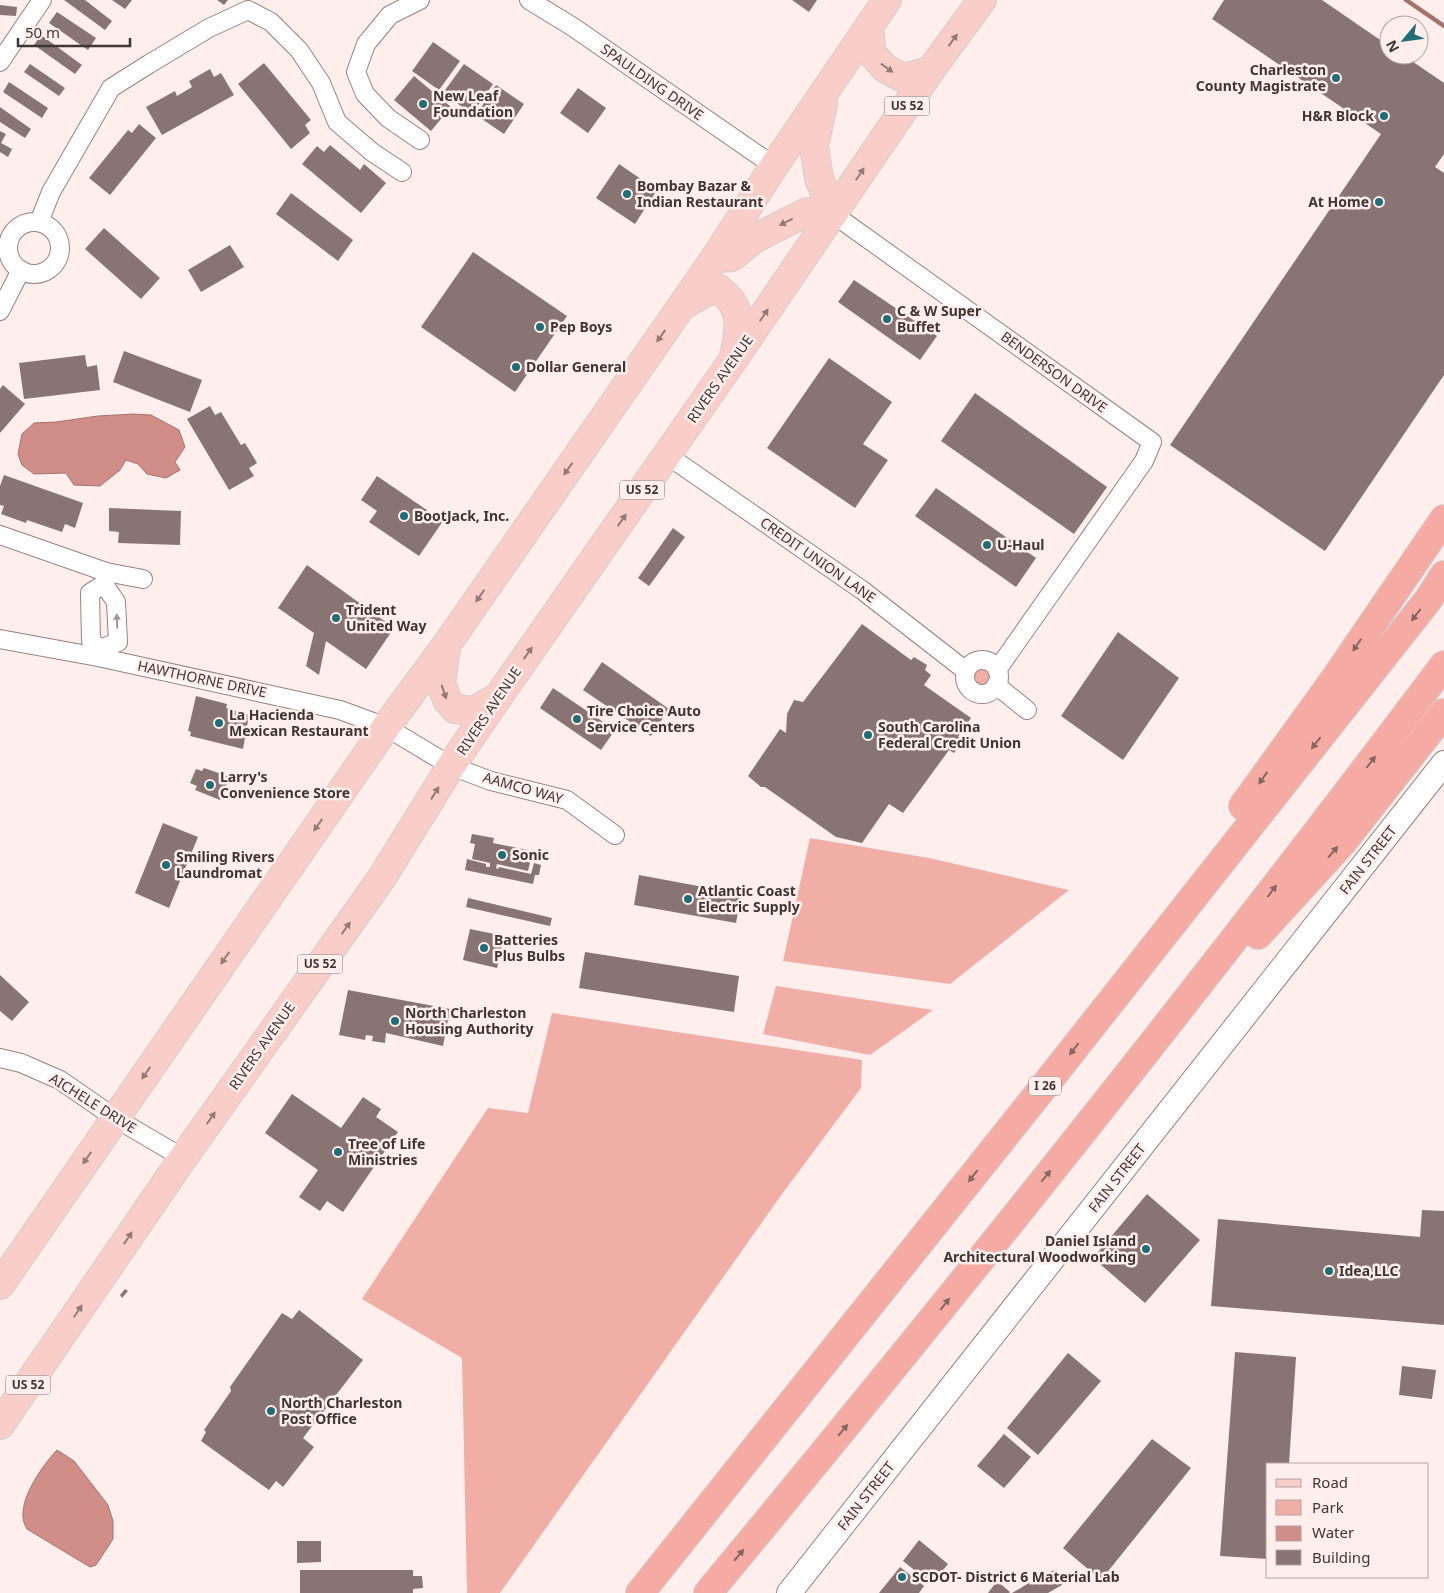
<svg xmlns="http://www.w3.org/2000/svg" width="1444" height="1593" viewBox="0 0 1444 1593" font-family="'Noto Sans',sans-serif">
  <rect width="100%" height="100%" fill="#ffeeec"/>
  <g fill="#f1aea7">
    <circle cx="982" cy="677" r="8"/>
    <polygon points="810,838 929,858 1069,890 950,984 783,961"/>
    <polygon points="776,986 933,1010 870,1055 763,1034"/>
    <polygon points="552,1013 862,1060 861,1088 782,1194 500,1593 467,1593 462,1358 362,1299 488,1108 528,1113"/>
  </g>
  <g fill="#d18d87" stroke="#a5736e">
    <polygon points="133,414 151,415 179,430 185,447 175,462 180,470 166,478 147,474 138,464 126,460 120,470 100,486 74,485 66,473 34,474 22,465 18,454 22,434 34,423 56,422 98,416"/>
    <path d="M 57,1450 L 74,1461 L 108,1505 L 113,1521 L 113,1539 L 96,1565 L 90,1567 L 27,1529 C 12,1507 42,1466 57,1450 Z"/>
  </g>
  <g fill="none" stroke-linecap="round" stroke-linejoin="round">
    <polyline stroke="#a5736e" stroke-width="4.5" points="1406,0 1444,26"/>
  </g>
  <g fill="#887573">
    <polygon points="64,0 85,0 112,21 105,30"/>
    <polygon points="112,0 132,0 125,9"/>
    <polygon points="217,0 228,0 224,5"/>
    <polygon points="792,0 817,0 809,12"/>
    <polygon points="1224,0 1322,0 1389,46 1389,55 1403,55 1444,83 1444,154 1435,167 1444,173 1444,375 1325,551 1170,445 1381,134 1212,19"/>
    <polygon points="0,5 17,7 16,16 0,15"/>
    <polygon points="57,12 96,38 88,50 49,23"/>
    <polygon points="41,35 82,65 75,74 34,45"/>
    <polygon points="433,42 460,61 439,90 412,71"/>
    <polygon points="264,63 311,120 305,125 310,133 291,149 238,84"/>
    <polygon points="30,64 65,88 59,96 24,72"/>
    <polygon points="464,64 493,84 472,114 443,93"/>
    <polygon points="210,69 214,77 221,73 234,95 162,135 146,107 175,91 177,96 192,87 189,81"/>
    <polygon points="414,76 451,107 431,131 394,100"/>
    <polygon points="9,82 48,108 42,118 3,92"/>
    <polygon points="496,85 524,104 504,134 476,115"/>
    <polygon points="578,88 606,108 588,133 560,113"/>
    <polygon points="0,107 31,129 25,138 0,122"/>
    <polygon points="139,124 156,138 110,195 89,178 128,130 132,133"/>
    <polygon points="0,131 6,134 1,143 12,149 8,157 0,152"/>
    <polygon points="330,145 360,170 364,164 386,183 361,213 302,164 317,146 324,152"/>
    <polygon points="619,164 657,190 635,224 596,198"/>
    <polygon points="291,193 353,240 338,261 276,214"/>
    <polygon points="104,228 160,278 141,299 85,249"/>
    <polygon points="230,245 244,267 201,292 188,270"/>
    <polygon points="473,252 567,316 515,392 421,327"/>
    <polygon points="854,280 937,336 920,360 838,302"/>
    <polygon points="124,351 202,380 190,412 113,382"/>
    <polygon points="85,355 87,367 97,365 100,390 24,399 19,363"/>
    <polygon points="829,358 892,402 863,444 888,460 855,508 767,448"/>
    <polygon points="3,385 25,404 0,433 0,389"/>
    <polygon points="975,393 1107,487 1074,534 941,441"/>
    <polygon points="210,406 215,415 221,412 241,445 245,443 257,463 249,468 254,476 229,490 187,419"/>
    <polygon points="4,475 83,503 75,528 65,524 62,532 27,520 26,523 1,514 4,506 0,505 0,486"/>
    <polygon points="377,476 443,521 419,556 369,522 377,511 361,500"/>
    <polygon points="936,488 1036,558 1016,587 915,516"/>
    <polygon points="109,508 181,511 180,545 118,543 119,532 109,531"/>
    <polygon points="673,528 685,537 649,586 638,578"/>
    <polygon points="307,565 394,628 366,669 326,641 319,675 306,666 314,633 278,608"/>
    <polygon points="862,624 911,660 914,657 927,665 925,670 931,675 924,685 971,718 958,737 963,740 954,753 949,750 903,813 889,804 862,843 836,837 765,787 761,787 748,776 780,729 786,733 787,714 794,700 803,702"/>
    <polygon points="1118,632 1179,678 1123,760 1061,716"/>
    <polygon points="602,662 669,709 651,736 583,690"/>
    <polygon points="553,688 615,730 601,750 540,708"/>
    <polygon points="196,696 227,704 226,708 249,715 243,749 190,736 191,732 188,731"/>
    <polygon points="204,768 230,777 220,800 195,790 197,786 190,783 196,769 202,771"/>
    <polygon points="163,823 198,837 169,908 135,893"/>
    <polygon points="472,834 494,838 493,843 533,851 528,871 497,864 496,868 498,869 499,867 531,874 534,863 541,865 539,875 535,875 533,884 465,870 467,859 486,864 486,867 490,867 490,863 472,859 475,844 470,843"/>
    <polygon points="639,875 741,894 736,923 634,905"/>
    <polygon points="468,898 552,918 550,926 466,907"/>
    <polygon points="470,929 504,936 497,968 463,960"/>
    <polygon points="585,952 739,976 734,1012 579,988"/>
    <polygon points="0,975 29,1002 12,1021 0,1011"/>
    <polygon points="348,990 450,1009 443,1046 386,1033 385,1043 372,1041 373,1036 366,1035 365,1040 339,1035"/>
    <polygon points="292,1094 341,1128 363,1097 381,1109 376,1117 398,1132 343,1212 327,1201 320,1211 299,1197 318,1170 265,1133"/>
    <polygon points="1147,1194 1200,1240 1145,1303 1093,1258"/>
    <polygon points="1422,1210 1444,1211 1444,1325 1211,1306 1218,1219 1420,1237"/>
    <polygon points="125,1289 128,1291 122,1298 120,1295"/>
    <polygon points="299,1310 363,1360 303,1438 314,1447 283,1487 276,1481 269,1490 201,1441 206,1432 204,1430 231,1391 230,1387 282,1313 292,1319"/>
    <polygon points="1235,1352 1296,1357 1289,1464 1268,1464 1268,1559 1220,1556"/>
    <polygon points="1068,1353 1101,1381 1038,1455 1007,1428"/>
    <polygon points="1402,1366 1436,1370 1432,1399 1399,1395"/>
    <polygon points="1004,1434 1031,1457 1004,1488 977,1466"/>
    <polygon points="1152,1439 1191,1468 1101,1580 1063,1548"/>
    <polygon points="919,1540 948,1564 932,1584 903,1561"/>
    <polygon points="297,1541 321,1541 321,1562 297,1563"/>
    <polygon points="900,1567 924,1586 919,1593 879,1593"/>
    <polygon points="300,1570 413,1570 413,1576 422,1576 423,1588 413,1589 413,1593 300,1593"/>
    <polygon points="1054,1570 1062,1585 1048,1593 1012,1593 1029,1583 1030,1585"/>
    <polygon points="997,1581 1010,1592 1009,1593 988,1593"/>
  </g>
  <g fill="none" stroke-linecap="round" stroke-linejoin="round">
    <defs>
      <g id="street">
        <polyline points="529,0 573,27 774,166"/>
        <polyline points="0,62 42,0"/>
        <polyline points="420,140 388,118 365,94 356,72 366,44 390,15 420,0"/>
        <polyline points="833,214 1152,442 1144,461 997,670"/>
        <polyline points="39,222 51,192 111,88 149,64 209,28 248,10 271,22 299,50 321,83 337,122 372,152 402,172"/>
        <circle cx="34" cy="248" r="26"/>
        <polyline points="0,311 21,270"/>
        <polyline points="667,455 862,590 966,671"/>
        <polyline points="0,535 106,572 143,579"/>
        <polyline points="0,639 98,657 340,710 386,727 451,766 491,781 567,800 615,835"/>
        <polyline points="100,649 91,641 90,593 104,584 106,572"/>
        <polyline points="100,649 118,642 116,602 104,584"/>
        <circle cx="982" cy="677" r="17"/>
        <polyline points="996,685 1027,710"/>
        <polyline points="0,1058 21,1063 60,1080 115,1118 183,1158"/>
      </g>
      <polyline id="secondary" points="789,1593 1444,763"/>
      <g id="primary">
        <polyline points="869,29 872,54 886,69 903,78 930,71"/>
        <polyline points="823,104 814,146 819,178 833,214"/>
        <polyline points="715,258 732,257 754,239 807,212 833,214"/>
        <path d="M 682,306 L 706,292 L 719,289 C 723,293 728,297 731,301 C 743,317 738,338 734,356"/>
        <polyline points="446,648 441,683 447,700 455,709 473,711 498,697"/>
        <polyline points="0,1285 386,727 447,644 715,258 774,166 887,0"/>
        <polyline points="0,1425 183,1158 381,879 451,766 498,697 733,360 930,71 982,0"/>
      </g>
      <g id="highway">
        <polyline points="1243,806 1336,677 1444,519"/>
        <polyline points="1258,935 1342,843 1444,713"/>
        <polyline points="640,1593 1046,1084 1428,600 1444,575"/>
        <path d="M 708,1593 C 960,1289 1207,980 1444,665"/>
      </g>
    </defs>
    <use href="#street" stroke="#958280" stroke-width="20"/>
    <use href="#secondary" stroke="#958280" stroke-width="26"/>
    <use href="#primary" stroke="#d1cfcf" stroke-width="30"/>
    <use href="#highway" stroke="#d1cfcf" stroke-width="30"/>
    <use href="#street" stroke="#fff" stroke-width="18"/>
    <use href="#secondary" stroke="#fff" stroke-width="24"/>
    <use href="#primary" stroke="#f9cdc8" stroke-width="28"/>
    <use href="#highway" stroke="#f5aba4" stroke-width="28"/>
  </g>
  <defs><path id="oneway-solid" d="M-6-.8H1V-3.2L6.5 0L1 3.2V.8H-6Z" transform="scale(1.25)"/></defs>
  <g fill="#927a77">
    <use href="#oneway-solid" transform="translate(953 40) rotate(-54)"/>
    <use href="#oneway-solid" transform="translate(887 68) rotate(36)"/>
    <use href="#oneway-solid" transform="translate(860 174) rotate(-56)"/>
    <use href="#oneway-solid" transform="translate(786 222) rotate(153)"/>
    <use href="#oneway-solid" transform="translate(764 315) rotate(-56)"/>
    <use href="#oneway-solid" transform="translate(661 336) rotate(125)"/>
    <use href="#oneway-solid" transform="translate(568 469) rotate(125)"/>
    <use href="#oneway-solid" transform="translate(622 520) rotate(-55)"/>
    <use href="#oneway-solid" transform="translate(480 596) rotate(125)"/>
    <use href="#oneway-solid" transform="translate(528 653) rotate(-55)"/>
    <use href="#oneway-solid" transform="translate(444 692) rotate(71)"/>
    <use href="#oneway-solid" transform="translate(435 793) rotate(-58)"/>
    <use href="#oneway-solid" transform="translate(318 825) rotate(125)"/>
    <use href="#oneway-solid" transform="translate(346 928) rotate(-55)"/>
    <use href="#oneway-solid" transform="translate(225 958) rotate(125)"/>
    <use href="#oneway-solid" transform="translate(146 1073) rotate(125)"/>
    <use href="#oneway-solid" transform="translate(211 1118) rotate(-55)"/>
    <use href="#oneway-solid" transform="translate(87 1158) rotate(125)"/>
    <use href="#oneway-solid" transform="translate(128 1238) rotate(-56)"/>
    <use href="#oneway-solid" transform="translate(78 1311) rotate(-56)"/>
  </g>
  <g fill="#876561">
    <use href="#oneway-solid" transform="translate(1416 615) rotate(128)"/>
    <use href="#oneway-solid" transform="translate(1357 645) rotate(124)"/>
    <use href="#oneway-solid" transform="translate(1316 743) rotate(128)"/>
    <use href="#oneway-solid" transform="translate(1371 762) rotate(-53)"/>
    <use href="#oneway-solid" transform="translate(1263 778) rotate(125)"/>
    <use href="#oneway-solid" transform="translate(1333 852) rotate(-49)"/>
    <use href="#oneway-solid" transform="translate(1272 891) rotate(-53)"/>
    <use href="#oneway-solid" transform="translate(1074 1049) rotate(128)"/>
    <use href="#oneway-solid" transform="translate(973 1176) rotate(128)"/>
    <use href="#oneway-solid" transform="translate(1046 1176) rotate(-51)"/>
    <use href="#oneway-solid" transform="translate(945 1304) rotate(-52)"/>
    <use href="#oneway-solid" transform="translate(843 1430) rotate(-50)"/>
    <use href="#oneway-solid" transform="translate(739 1555) rotate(-50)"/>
  </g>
  <use fill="#9e9a9a" href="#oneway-solid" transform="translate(117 621) rotate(-92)"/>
  <g fill="#226d75" stroke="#ffeeec" stroke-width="2">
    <circle cx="1336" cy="78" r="5"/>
    <circle cx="423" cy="104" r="5"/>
    <circle cx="1384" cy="116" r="5"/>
    <circle cx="627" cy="194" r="5"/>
    <circle cx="1379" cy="202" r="5"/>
    <circle cx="887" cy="319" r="5"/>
    <circle cx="540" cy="327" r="5"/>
    <circle cx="516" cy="367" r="5"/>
    <circle cx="404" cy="516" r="5"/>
    <circle cx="987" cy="545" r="5"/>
    <circle cx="336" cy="618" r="5"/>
    <circle cx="577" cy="719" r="5"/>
    <circle cx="219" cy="723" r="5"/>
    <circle cx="868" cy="735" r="5"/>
    <circle cx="210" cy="785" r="5"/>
    <circle cx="502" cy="855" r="5"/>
    <circle cx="166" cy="865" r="5"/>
    <circle cx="688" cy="899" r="5"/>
    <circle cx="484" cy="948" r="5"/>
    <circle cx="395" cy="1021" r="5"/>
    <circle cx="338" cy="1152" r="5"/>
    <circle cx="1146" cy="1249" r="5"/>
    <circle cx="1329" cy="1271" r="5"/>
    <circle cx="271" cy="1411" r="5"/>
    <circle cx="902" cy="1577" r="5"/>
  </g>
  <g text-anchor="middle" stroke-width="5" stroke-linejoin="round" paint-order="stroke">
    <g fill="#ffeeec" stroke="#786d6c" stroke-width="1">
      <rect x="884.5" y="96.5" width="45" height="19" rx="4"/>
      <rect x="619.5" y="480.5" width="45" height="19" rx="4"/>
      <rect x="297.5" y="954.5" width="45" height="19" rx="4"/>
      <rect x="1029" y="1076.5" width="32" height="19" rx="4"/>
      <rect x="5.5" y="1375.5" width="45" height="19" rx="4"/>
    </g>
    <g font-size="12" font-weight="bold" fill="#3e3635">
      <text x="907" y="110">US 52</text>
      <text x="642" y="494">US 52</text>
      <text x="320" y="968">US 52</text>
      <text x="1045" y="1090">I 26</text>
      <text x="28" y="1389">US 52</text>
    </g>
    <g font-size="14" font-weight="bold" fill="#3e3635" stroke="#ffeeec" text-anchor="start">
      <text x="1326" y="75" text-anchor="end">Charleston<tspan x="1326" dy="16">County Magistrate</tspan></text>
      <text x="433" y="101">New Leaf<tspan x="433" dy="16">Foundation</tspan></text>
      <text x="1374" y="121" text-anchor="end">H&amp;R Block</text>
      <text x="637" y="191">Bombay Bazar &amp;<tspan x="637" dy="16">Indian Restaurant</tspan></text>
      <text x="1369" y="207" text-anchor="end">At Home</text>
      <text x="897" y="316">C &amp; W Super<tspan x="897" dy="16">Buffet</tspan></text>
      <text x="550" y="332">Pep Boys</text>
      <text x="526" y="372">Dollar General</text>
      <text x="414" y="521">BootJack, Inc.</text>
      <text x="997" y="550">U-Haul</text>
      <text x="346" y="615">Trident<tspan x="346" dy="16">United Way</tspan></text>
      <text x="587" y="716">Tire Choice Auto<tspan x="587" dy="16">Service Centers</tspan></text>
      <text x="229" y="720">La Hacienda<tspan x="229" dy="16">Mexican Restaurant</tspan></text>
      <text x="878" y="732">South Carolina<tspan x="878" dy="16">Federal Credit Union</tspan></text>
      <text x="220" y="782">Larry's<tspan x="220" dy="16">Convenience Store</tspan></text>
      <text x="512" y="860">Sonic</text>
      <text x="176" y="862">Smiling Rivers<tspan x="176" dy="16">Laundromat</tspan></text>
      <text x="698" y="896">Atlantic Coast<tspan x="698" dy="16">Electric Supply</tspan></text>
      <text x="494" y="945">Batteries<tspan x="494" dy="16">Plus Bulbs</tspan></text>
      <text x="405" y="1018">North Charleston<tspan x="405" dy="16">Housing Authority</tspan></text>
      <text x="348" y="1149">Tree of Life<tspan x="348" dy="16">Ministries</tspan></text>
      <text x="1136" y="1246" text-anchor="end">Daniel Island<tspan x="1136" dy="16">Architectural Woodworking</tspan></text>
      <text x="1339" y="1276">Idea,LLC</text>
      <text x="281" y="1408">North Charleston<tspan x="281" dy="16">Post Office</tspan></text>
      <text x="912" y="1582">SCDOT- District 6 Material Lab</text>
    </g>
    <g font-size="14" fill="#3e3635" stroke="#ffeeec">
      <text transform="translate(652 82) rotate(35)" y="5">SPAULDING DRIVE</text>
      <text transform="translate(1054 372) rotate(36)" y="5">BENDERSON DRIVE</text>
      <text transform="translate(720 379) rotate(-55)" y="5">RIVERS AVENUE</text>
      <text transform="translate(818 560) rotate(35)" y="5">CREDIT UNION LANE</text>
      <text transform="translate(202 679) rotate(12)" y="5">HAWTHORNE DRIVE</text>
      <text transform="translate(489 711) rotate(-56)" y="5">RIVERS AVENUE</text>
      <text transform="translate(523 788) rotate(16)" y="5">AAMCO WAY</text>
      <text transform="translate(1368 860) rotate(-52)" y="5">FAIN STREET</text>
      <text transform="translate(262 1046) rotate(-55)" y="5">RIVERS AVENUE</text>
      <text transform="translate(93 1103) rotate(32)" y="5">AICHELE DRIVE</text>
      <text transform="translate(1117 1178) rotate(-52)" y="5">FAIN STREET</text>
      <text transform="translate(866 1496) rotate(-52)" y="5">FAIN STREET</text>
    </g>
  </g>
  <rect x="1266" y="1463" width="162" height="115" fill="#ffeeec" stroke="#b2a4a3"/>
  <rect x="1276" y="1479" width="25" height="8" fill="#f9cdc8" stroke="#b2a4a3"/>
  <text x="1312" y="1488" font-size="15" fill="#3e3635">Road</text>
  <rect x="1276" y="1500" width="25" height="15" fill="#f1aea7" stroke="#b2a4a3"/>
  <text x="1312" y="1513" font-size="15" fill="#3e3635">Park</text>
  <rect x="1276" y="1526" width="25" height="15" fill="#d18d87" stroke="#b2a4a3"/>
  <text x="1312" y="1538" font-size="15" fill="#3e3635">Water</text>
  <rect x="1276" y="1550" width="25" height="15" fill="#887573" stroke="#b2a4a3"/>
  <text x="1312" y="1563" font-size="15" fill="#3e3635">Building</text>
  <g transform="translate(1404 40) rotate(241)"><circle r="24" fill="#ffeeec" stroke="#b2a4a3"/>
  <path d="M0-4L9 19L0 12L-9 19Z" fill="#226d75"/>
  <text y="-8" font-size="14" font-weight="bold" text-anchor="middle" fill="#3e3635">N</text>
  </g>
  <path d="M18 38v8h112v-8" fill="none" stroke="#3e3635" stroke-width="2.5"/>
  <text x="25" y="38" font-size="15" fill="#3e3635" stroke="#ffeeec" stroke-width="4" paint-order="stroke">50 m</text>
</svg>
